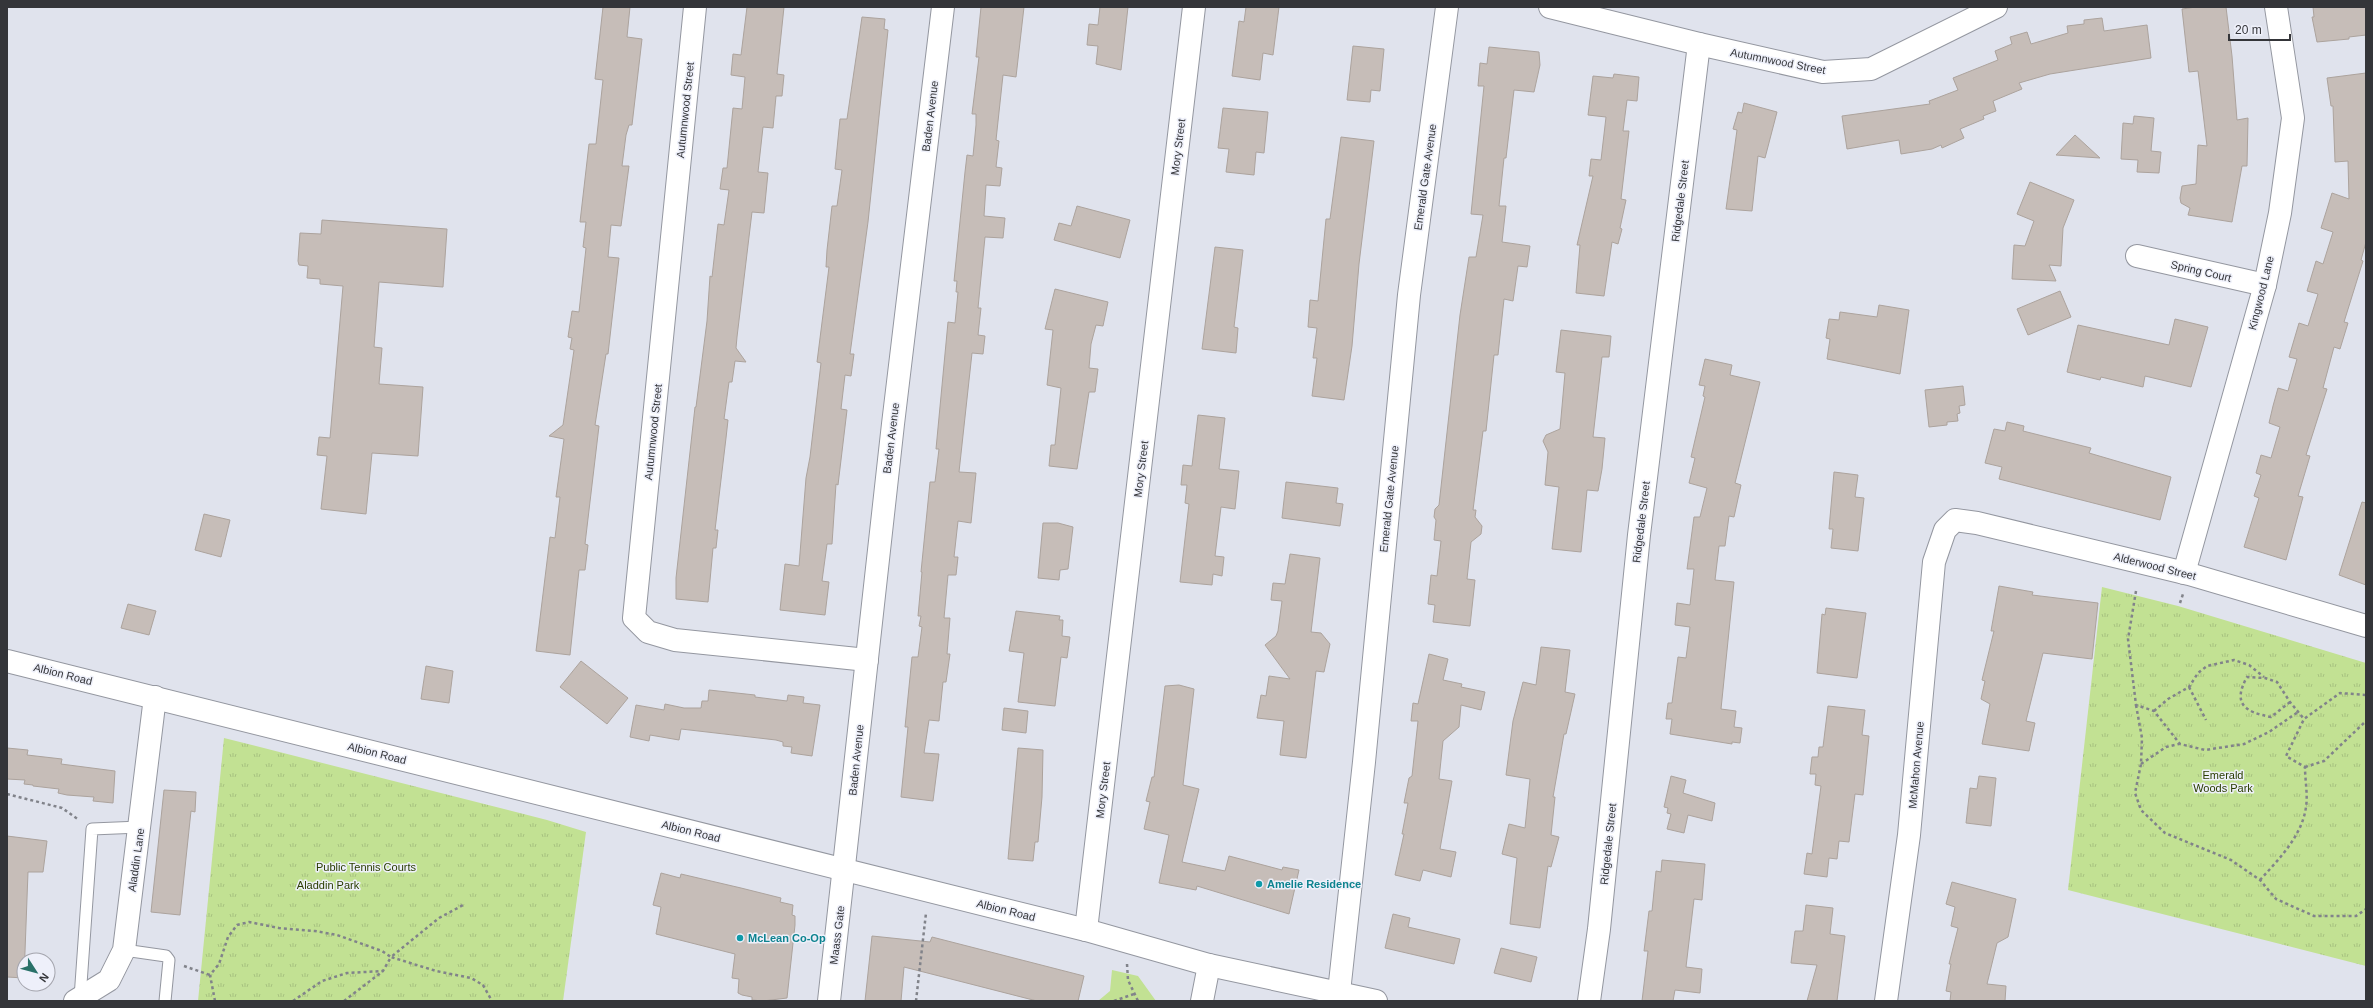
<svg xmlns="http://www.w3.org/2000/svg" width="2373" height="1008" viewBox="0 0 2373 1008" font-family="Helvetica,sans-serif">
  <defs>
    <pattern id="park-tufts" width="24" height="20" patternUnits="userSpaceOnUse"><rect width="24" height="20" fill="#c2e193"/><path d="M3 7l-1-3M5 7V3M7 7l1-3M15 17l-1-3M17 17v-4M19 17l1-3" fill="none" stroke="#a7c280"/></pattern>
  </defs>
  <rect width="100%" height="100%" fill="#e0e3ed"/>
  <polygon fill="#c2e193" points="1112,970 1138,976 1156,1001 1098,1001 1110,991"/>
  <g fill="url(#park-tufts)">
    <polygon points="2102,587 2178,606 2366,663 2366,966 2068,890"/>
    <polygon points="224,738 547,820 586,832 563,1001 198,1001"/>
  </g>
  <g fill="#c6bdb8" stroke="#aca39d">
    <polygon points="603,7 630,7 627,37 642,39 632,125 629,125 626,135 622,166 629,166 621,226 611,225 608,257 619,258 608,354 606,354 595,425 599,426 585,544 588,545 585,570 579,570 570,655 536,651 550,537 555,538 560,497 556,497 564,439 549,436 563,425 574,350 570,349 572,338 568,337 572,311 579,312 586,248 583,247 586,222 580,222 589,144 596,144 603,80 595,79"/>
    <polygon points="747,7 784,7 777,74 784,75 782,96 776,96 773,128 763,127 758,172 768,173 764,213 752,212 737,337 736,348 746,362 735,361 732,382 729,382 724,419 728,420 726,438 715,530 718,530 716,548 713,548 708,602 676,599 676,578 695,407 696,407 707,321 710,276 712,277 718,224 724,225 729,190 720,189 723,168 727,168 733,108 742,109 745,77 731,75 733,54 741,55"/>
    <polygon points="981,7 1024,7 1016,77 1003,75 996,140 999,141 996,167 1002,168 1000,186 986,185 984,216 1005,218 1003,238 985,237 978,308 981,308 978,335 985,336 983,354 972,353 959,472 976,473 971,523 958,521 954,557 958,557 956,575 948,575 944,618 950,618 947,654 950,654 946,682 943,682 939,721 929,720 924,753 939,754 933,801 901,797 908,727 905,727 912,657 918,657 922,627 919,626 921,616 918,616 922,572 921,572 930,482 935,482 939,449 936,449 948,322 955,323 958,292 956,292 957,281 954,281 965,172 967,155 973,156 976,125 976,114 972,114 979,57 976,57"/>
    <polygon points="1100,7 1128,7 1121,70 1096,64 1098,46 1087,45 1089,24 1098,25"/>
    <polygon points="1246,7 1279,7 1273,55 1263,53 1260,80 1232,76 1239,21 1244,22"/>
    <polygon points="2196,7 2226,7 2232,56 2237,120 2248,118 2247,166 2242,166 2232,222 2188,215 2190,208 2181,203 2180,198 2182,186 2196,184 2198,145 2207,146 2198,71 2189,72 2182,9"/>
    <polygon points="2313,7 2366,7 2366,35 2349,37 2349,39 2317,42 2312,17 2314,17"/>
    <polygon points="862,17 885,19 884,29 888,30 868,222 850,354 854,354 851,376 845,375 841,409 847,410 838,485 836,484 832,544 827,544 822,581 829,582 825,615 780,610 785,564 799,566 806,478 810,457 821,363 817,362 829,267 826,267 827,250 832,206 837,206 842,170 835,169 840,119 847,119"/>
    <polygon points="2102,18 2104,31 2147,25 2151,58 2050,74 2019,83 2022,89 1993,101 1996,111 1983,116 1984,119 1960,129 1964,138 1942,148 1941,145 1932,149 1901,154 1899,140 1847,149 1842,116 1930,104 1929,101 1958,90 1953,78 1998,60 1995,51 2012,44 2010,37 2027,32 2031,44 2068,33 2067,26 2084,24 2084,20"/>
    <polygon points="1353,46 1384,49 1380,91 1371,90 1370,102 1347,100"/>
    <polygon points="1489,47 1539,52 1540,65 1534,92 1514,90 1506,158 1504,158 1499,206 1506,206 1502,242 1530,246 1527,267 1518,266 1513,301 1504,299 1498,355 1494,355 1486,431 1483,431 1473,510 1476,510 1475,517 1482,526 1481,534 1471,542 1467,579 1475,580 1470,626 1433,622 1435,605 1428,604 1431,575 1437,576 1441,541 1434,540 1436,520 1434,517 1435,509 1439,505 1460,315 1469,257 1476,257 1483,215 1471,214 1484,86 1478,86 1480,63 1487,64"/>
    <polygon points="2366,73 2366,242 2361,260 2363,261 2344,322 2348,323 2340,349 2334,347 2323,388 2327,389 2306,455 2310,456 2298,496 2303,497 2286,560 2244,547 2259,498 2254,496 2261,475 2256,473 2261,455 2271,458 2280,427 2269,423 2273,406 2278,388 2288,391 2297,359 2289,357 2299,323 2308,326 2318,294 2307,291 2316,261 2323,264 2333,232 2321,228 2332,193 2349,199 2348,161 2335,162 2333,106 2331,106 2327,78"/>
    <polygon points="1614,74 1639,77 1637,101 1627,100 1623,131 1629,131 1621,199 1626,200 1620,228 1622,229 1618,244 1612,242 1604,296 1576,293 1580,245 1577,245 1593,176 1589,176 1591,159 1601,160 1606,117 1588,115 1593,76 1613,78"/>
    <polygon points="1744,103 1777,112 1765,158 1758,156 1752,211 1726,209 1737,130 1733,129 1738,112 1742,113"/>
    <polygon points="1223,108 1268,112 1264,153 1256,152 1254,175 1226,172 1229,149 1218,148"/>
    <polygon points="2134,116 2154,118 2151,151 2161,152 2159,173 2137,172 2138,160 2121,159 2123,123 2133,124"/>
    <polygon points="2075,135 2100,158 2056,155"/>
    <polygon points="1341,137 1374,141 1359,264 1352,346 1344,400 1312,396 1317,358 1313,358 1317,328 1308,327 1310,300 1318,301 1326,219 1330,219"/>
    <polygon points="2030,182 2074,200 2063,228 2061,266 2049,265 2056,281 2012,279 2014,245 2025,246 2034,221 2017,214"/>
    <polygon points="1077,206 1130,220 1120,258 1054,240 1059,223 1071,226"/>
    <polygon points="322,220 447,229 443,287 379,282 374,347 382,348 379,384 423,387 418,456 372,453 366,514 321,509 327,456 317,455 319,437 330,438 343,286 320,284 320,279 307,278 308,266 299,265 298,261 300,233 321,234"/>
    <polygon points="1215,247 1243,250 1234,327 1238,328 1236,353 1202,349"/>
    <polygon points="1055,289 1108,302 1103,326 1096,325 1091,344 1089,368 1098,369 1095,392 1089,392 1077,469 1049,466 1051,445 1055,445 1061,388 1047,385 1053,330 1045,329"/>
    <polygon points="2060,291 2071,317 2028,335 2017,309"/>
    <polygon points="1879,305 1909,310 1900,374 1827,359 1830,339 1826,338 1829,319 1839,320 1840,312 1877,317"/>
    <polygon points="2175,319 2208,327 2191,387 2145,376 2143,387 2101,377 2100,380 2067,372 2078,325 2169,345"/>
    <polygon points="1561,330 1611,336 1609,357 1602,357 1593,437 1605,438 1602,469 1598,491 1587,490 1581,552 1552,549 1559,487 1545,485 1548,452 1543,441 1546,435 1560,429 1565,373 1556,372"/>
    <polygon points="1705,359 1732,365 1730,375 1760,382 1735,483 1741,485 1734,517 1729,516 1725,546 1719,546 1715,580 1734,582 1721,709 1736,711 1734,727 1742,728 1740,743 1732,742 1732,744 1670,734 1672,719 1666,719 1668,703 1672,703 1678,657 1686,658 1690,627 1675,625 1677,603 1690,605 1694,569 1687,569 1694,517 1700,517 1707,488 1689,483 1695,458 1691,457 1705,397 1703,396 1705,386 1699,385"/>
    <polygon points="1963,386 1965,405 1959,406 1960,413 1957,414 1958,421 1947,422 1947,425 1929,427 1925,390"/>
    <polygon points="1198,415 1225,418 1219,469 1239,471 1235,509 1221,507 1215,556 1224,557 1222,576 1213,574 1212,585 1180,582 1189,504 1185,503 1187,485 1181,485 1183,465 1192,466"/>
    <polygon points="2007,422 2024,426 2023,431 2091,448 2089,453 2171,477 2160,520 1999,479 2002,467 1985,463 1994,429 2005,431"/>
    <polygon points="1834,472 1858,475 1855,497 1864,498 1858,551 1831,548 1833,529 1829,529"/>
    <polygon points="1286,482 1338,488 1336,503 1343,504 1340,526 1282,518"/>
    <polygon points="2362,502 2366,503 2366,585 2339,575"/>
    <polygon points="204,514 230,520 221,557 195,550"/>
    <polygon points="1043,523 1058,523 1073,527 1068,569 1060,570 1059,580 1038,578"/>
    <polygon points="1290,554 1320,558 1311,632 1321,633 1330,644 1324,672 1316,671 1306,758 1280,755 1284,721 1257,718 1261,695 1266,696 1269,676 1290,679 1265,645 1276,636 1278,631 1282,601 1271,600 1273,583 1285,584"/>
    <polygon points="1999,586 2033,592 2032,595 2098,603 2092,659 2043,653 2026,721 2035,723 2029,751 1982,744 1990,704 1981,699 1985,681 1982,680 1994,631 1991,631"/>
    <polygon points="128,604 156,611 149,635 121,628"/>
    <polygon points="1826,608 1866,613 1857,678 1817,673 1822,614 1825,615"/>
    <polygon points="1016,611 1060,616 1059,620 1063,620 1062,636 1070,637 1067,658 1061,657 1055,706 1018,702 1024,653 1009,651"/>
    <polygon points="1541,647 1570,650 1565,692 1575,694 1566,734 1564,734 1553,797 1555,797 1551,835 1559,837 1551,867 1548,866 1540,928 1510,924 1517,858 1502,854 1509,824 1525,828 1530,779 1506,775 1513,721 1523,682 1536,685"/>
    <polygon points="1429,654 1448,659 1443,680 1462,684 1461,687 1485,692 1481,710 1461,705 1459,727 1443,741 1439,779 1452,781 1440,849 1456,852 1451,877 1423,870 1420,881 1395,875 1404,834 1402,834 1408,803 1404,803 1409,778 1412,776 1418,721 1411,721 1413,703 1418,704"/>
    <polygon points="581,661 628,698 607,724 560,687"/>
    <polygon points="426,666 453,671 449,703 421,699"/>
    <polygon points="1179,685 1194,689 1183,785 1199,789 1182,862 1225,871 1229,856 1282,870 1283,867 1299,870 1289,914 1197,886 1196,890 1159,883 1169,835 1144,829 1150,802 1146,801 1152,777 1154,777 1165,686"/>
    <polygon points="709,690 755,695 755,697 787,701 788,695 804,697 803,703 820,705 812,756 791,753 792,747 783,746 783,742 776,740 681,729 679,740 650,735 649,741 630,737 636,705 664,710 665,704 684,708 701,708 702,701 708,701"/>
    <polygon points="1828,706 1865,710 1862,735 1869,736 1863,795 1855,794 1849,842 1839,841 1837,859 1829,858 1827,877 1804,874 1807,853 1812,854 1821,786 1815,785 1816,774 1810,774 1812,757 1818,757 1819,747 1823,747"/>
    <polygon points="1004,708 1028,711 1026,733 1002,730"/>
    <polygon points="7,748 28,750 27,755 62,759 61,764 115,771 113,803 93,801 94,797 67,795 58,793 59,789 33,786 33,785 24,784 25,780 7,779"/>
    <polygon points="1018,748 1043,750 1042,797 1038,842 1035,842 1033,861 1008,859"/>
    <polygon points="1671,776 1686,780 1683,793 1715,803 1712,821 1688,815 1684,833 1667,829 1671,814 1667,813 1668,808 1664,807"/>
    <polygon points="1979,776 1996,778 1991,826 1966,823 1970,788 1977,789"/>
    <polygon points="164,790 196,792 195,812 191,811 180,915 151,912"/>
    <polygon points="7,836 47,841 43,872 28,872 24,978 7,977"/>
    <polygon points="1662,860 1705,864 1702,900 1694,899 1686,967 1702,969 1700,993 1675,990 1673,1001 1642,1001 1648,951 1644,951 1649,911 1652,911 1656,871 1661,872"/>
    <polygon points="661,873 680,878 681,874 741,888 781,898 780,902 793,905 792,915 795,916 795,925 787,998 763,1001 752,1000 752,997 742,995 738,993 739,979 732,978 735,954 656,934 661,907 653,905"/>
    <polygon points="1952,882 2016,899 2008,937 1997,943 1987,984 2006,986 2005,1001 1950,1001 1951,992 1946,991 1951,964 1949,964 1958,928 1951,926 1955,907 1946,904"/>
    <polygon points="1806,905 1833,908 1830,934 1845,936 1837,1001 1807,1001 1817,965 1791,963 1795,931 1803,931"/>
    <polygon points="1393,914 1410,918 1408,927 1460,939 1454,964 1385,948"/>
    <polygon points="872,936 930,942 932,937 1084,976 1078,1001 1037,1001 904,967 901,1001 865,1001"/>
    <polygon points="1501,948 1537,957 1531,982 1494,973"/>
  </g>
  <g fill="none" stroke-linecap="round" stroke-linejoin="round">
    <defs>
      <g id="service">
        <polyline points="124,950 166,956 169,960 165,1001"/>
        <polyline points="80,998 92,829 140,827"/>
      </g>
      <g id="minor">
        <polyline points="695,7 634,618 648,632 675,640 867,660"/>
        <polyline points="1550,7 1699,44 1823,72 1871,69 1996,7"/>
        <polyline points="2137,256 2265,285"/>
        <polyline points="2184,573 2265,285 2280,213 2293,118 2276,7"/>
        <polyline points="1086,930 1194,7"/>
        <polyline points="1339,992 1364,762 1409,295 1447,7"/>
        <polyline points="75,1001 109,980 124,950 155,697"/>
        <polyline points="829,1001 893,424 943,7"/>
        <polyline points="1202,1001 1209,965"/>
        <polyline points="1589,1001 1599,929 1639,535 1699,44"/>
        <polyline points="1886,1001 1909,835 1934,562 1945,530 1955,520 1977,523 2189,574 2366,626"/>
      </g>
      <polyline id="tertiary" points="7,661 1086,930 1209,965 1376,1001"/>
    </defs>
    <use href="#service" stroke="#9497a0" stroke-width="13"/>
    <use href="#minor" stroke="#9497a0" stroke-width="24"/>
    <use href="#tertiary" stroke="#9497a0" stroke-width="24"/>
    <g stroke="#81838a" stroke-width="2.5" stroke-dasharray="3 3" stroke-linecap="butt">
      <polyline points="2136,591 2128,639 2136,705 2154,711 2180,744 2205,750 2244,744 2269,732 2298,712"/>
      <polyline points="2180,603 2183,594"/>
      <polyline points="2189,687 2206,720"/>
      <path d="M 2290,702 L 2271,717 C 2245,712 2232,704 2247,677 L 2265,678 L 2277,682 L 2290,702 L 2304,719"/>
      <polyline points="2136,705 2142,738 2141,764 2135,793 2141,810 2165,833 2231,860 2260,880 2276,899 2314,916 2356,916 2366,909"/>
      <polyline points="2154,711 2168,699 2189,687 2198,673 2207,666 2234,660 2249,665 2264,677"/>
      <polyline points="2141,764 2166,747 2179,744"/>
      <polyline points="2305,767 2324,761 2366,721"/>
      <polyline points="7,794 62,808 79,820"/>
      <path d="M 2260,880 C 2279,859 2302,836 2306,807 C 2308,795 2305,780 2305,767 L 2286,756 L 2304,719 L 2340,693 L 2365,695 L 2366,698"/>
      <polyline points="1127,964 1128,980 1138,1001"/>
      <polyline points="184,966 210,975"/>
      <polyline points="215,1001 210,975 219,964 228,937 237,925 249,922 279,928 315,931 337,935 382,951 391,957 439,918 465,904"/>
      <polyline points="293,1001 322,981 347,973 383,971"/>
      <polyline points="344,1001 383,971 391,957 436,971 471,978 483,985 492,1001"/>
      <polyline points="916,1001 926,913"/>
      <polyline points="1114,1001 1134,994"/>
    </g>
    <use href="#service" stroke="#fff" stroke-width="11"/>
    <use href="#minor" stroke="#fff" stroke-width="22"/>
    <use href="#tertiary" stroke="#fff" stroke-width="22"/>
  </g>
  <g fill="#0f9aa8" stroke="#eef0fa" stroke-width="1.5">
    <circle cx="1259" cy="884" r="4"/>
    <circle cx="740" cy="938" r="4"/>
  </g>
  <g text-anchor="middle" stroke-width="3" stroke-linejoin="round" paint-order="stroke">
    <g font-size="11" fill="#343539" stroke="#eef0fa">
      <text transform="translate(1778 61) rotate(11)" y="4">Autumnwood Street</text>
      <text transform="translate(685 110) rotate(-84)" y="4">Autumnwood Street</text>
      <text transform="translate(930 116) rotate(-83)" y="4">Baden Avenue</text>
      <text transform="translate(1178 147) rotate(-83)" y="4">Mory Street</text>
      <text transform="translate(1425 177) rotate(-82)" y="4">Emerald Gate Avenue</text>
      <text transform="translate(1680 201) rotate(-83)" y="4">Ridgedale Street</text>
      <text transform="translate(2201 271) rotate(13)" y="4">Spring Court</text>
      <text transform="translate(2261 293) rotate(-76)" y="4">Kingwood Lane</text>
      <text transform="translate(653 432) rotate(-84)" y="4">Autumnwood Street</text>
      <text transform="translate(891 438) rotate(-83)" y="4">Baden Avenue</text>
      <text transform="translate(1141 469) rotate(-83)" y="4">Mory Street</text>
      <text transform="translate(1389 499) rotate(-84)" y="4">Emerald Gate Avenue</text>
      <text transform="translate(1641 522) rotate(-83)" y="4">Ridgedale Street</text>
      <text transform="translate(2155 566) rotate(14)" y="4">Alderwood Street</text>
      <text transform="translate(63 674) rotate(14)" y="4">Albion Road</text>
      <text transform="translate(377 753) rotate(14)" y="4">Albion Road</text>
      <text transform="translate(856 760) rotate(-84)" y="4">Baden Avenue</text>
      <text transform="translate(1916 765) rotate(-85)" y="4">McMahon Avenue</text>
      <text transform="translate(1103 790) rotate(-83)" y="4">Mory Street</text>
      <text transform="translate(691 831) rotate(14)" y="4">Albion Road</text>
      <text transform="translate(1608 844) rotate(-84)" y="4">Ridgedale Street</text>
      <text transform="translate(136 860) rotate(-82)" y="4">Aladdin Lane</text>
      <text transform="translate(1006 910) rotate(14)" y="4">Albion Road</text>
      <text transform="translate(837 935) rotate(-83)" y="4">Maass Gate</text>
    </g>
    <g font-size="11" fill="#2a3d00" stroke="#eef0fa">
      <text x="2223" y="779">Emerald<tspan x="2223" dy="13">Woods Park</tspan></text>
      <text x="366" y="871">Public Tennis Courts</text>
      <text x="328" y="889">Aladdin Park</text>
    </g>
    <g font-size="11" font-weight="bold" fill="#0d838f" stroke="#eef0fa" text-anchor="start">
      <text x="1267" y="888">Amelie Residence</text>
      <text x="748" y="942">McLean Co-Op</text>
    </g>
  </g>
  <rect width="2373" height="1008" fill="none" stroke="#343539" stroke-width="16"/>
  <g transform="translate(36 972) rotate(126)"><circle r="19" fill="#eef0fa" stroke="#a4a5ad"/>
  <path d="M0-3L7 15L0 10L-7 15Z" fill="#297169"/>
  <text y="-6" font-size="11" font-weight="bold" text-anchor="middle" fill="#343539">N</text>
  </g>
  <path d="M2229 34v6h61v-6" fill="none" stroke="#343539" stroke-width="2"/>
  <text x="2235" y="34" font-size="12" fill="#343539" stroke="#eef0fa" stroke-width="3" paint-order="stroke">20 m</text>
</svg>
